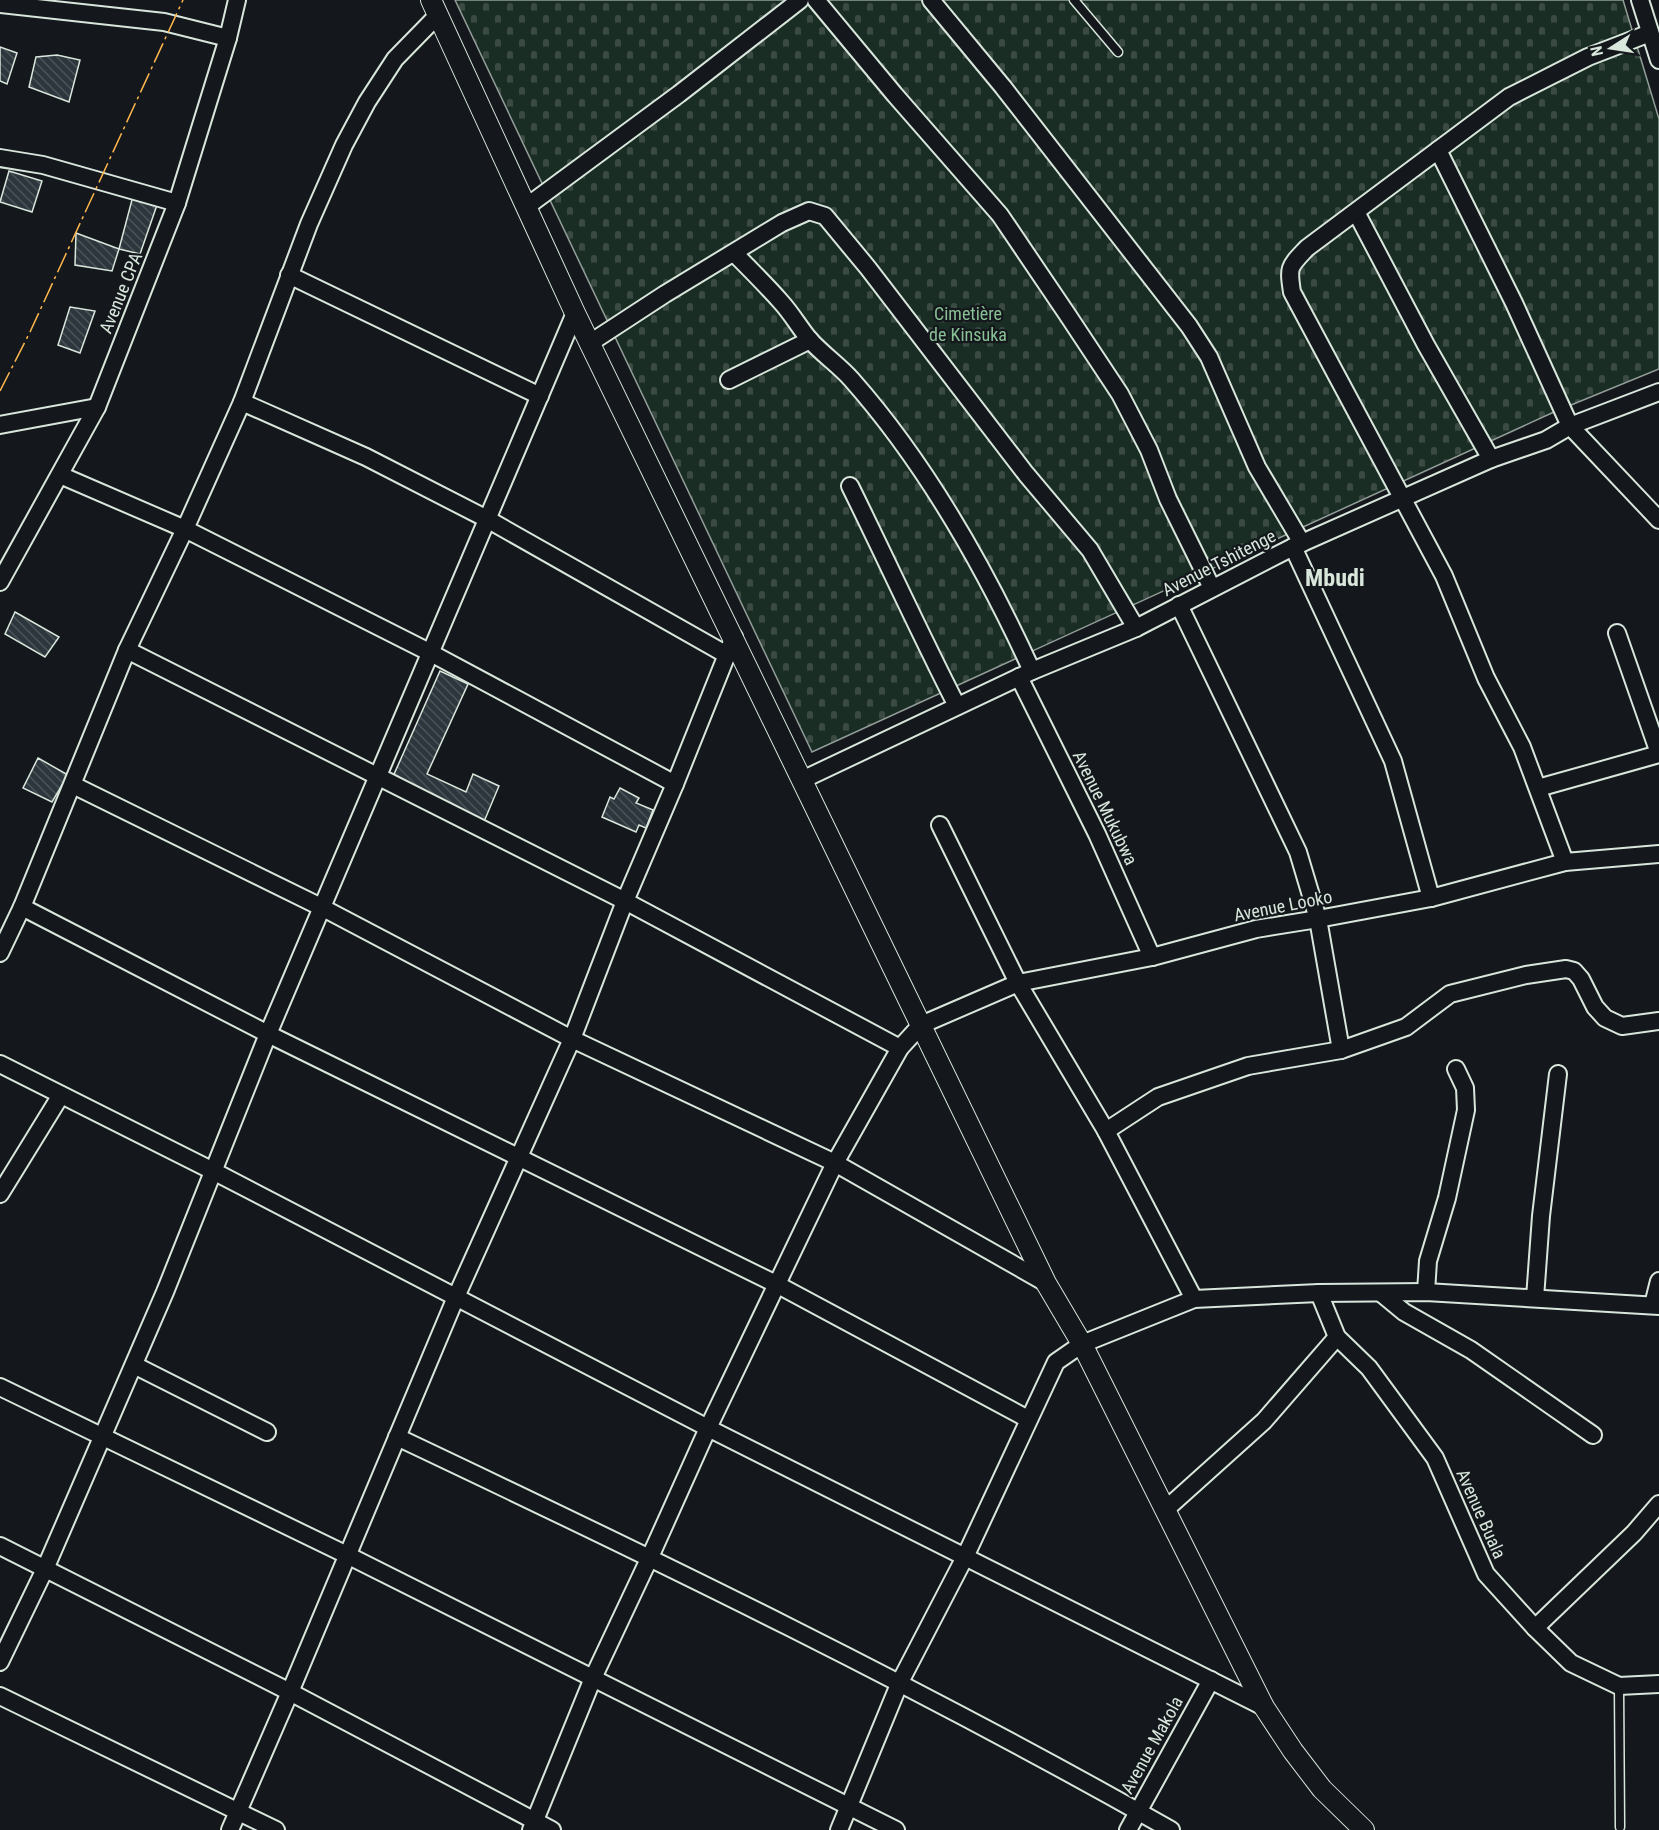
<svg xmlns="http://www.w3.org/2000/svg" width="1659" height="1830" viewBox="0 0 1659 1830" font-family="'Roboto Condensed',sans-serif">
  <defs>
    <pattern id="cemetery-stones" width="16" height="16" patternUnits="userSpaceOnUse" patternTransform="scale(1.5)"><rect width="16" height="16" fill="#1a2d24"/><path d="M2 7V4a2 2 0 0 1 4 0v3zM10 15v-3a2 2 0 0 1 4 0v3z" fill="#3b4b43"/></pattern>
    <pattern id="building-back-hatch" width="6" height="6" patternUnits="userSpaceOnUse" patternTransform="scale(1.5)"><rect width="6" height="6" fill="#2c363c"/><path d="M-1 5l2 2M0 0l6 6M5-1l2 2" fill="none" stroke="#4a5358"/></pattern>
  </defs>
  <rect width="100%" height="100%" fill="#14181c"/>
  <polygon fill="url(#cemetery-stones)" stroke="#939e99" stroke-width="1.5" points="455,0 1623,0 1659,119 1659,369 1554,412 812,752"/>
  <g fill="url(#building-back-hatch)" stroke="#d8e6dc" stroke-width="1.5">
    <polygon points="0,47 17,53 7,84 0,81"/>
    <polygon points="57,55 80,60 69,102 29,87 36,57"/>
    <polygon points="9,171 42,181 32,212 0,202"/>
    <polygon points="133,196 157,205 140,254 119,249"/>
    <polygon points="76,233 119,249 112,271 75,265"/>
    <polygon points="70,307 95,311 80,353 58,345"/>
    <polygon points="15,612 59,637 45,657 5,634"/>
    <polygon points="440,671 468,684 427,774 466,792 473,774 499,786 483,824 391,781"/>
    <polygon points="38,758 68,775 52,802 23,788"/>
    <polygon points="620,788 639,798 636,803 653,810 646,828 639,825 636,832 602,817 610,797 614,799"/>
  </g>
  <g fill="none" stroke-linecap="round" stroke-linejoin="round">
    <defs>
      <g id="service">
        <polyline points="1074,0 1118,52"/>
        <polyline points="1619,1686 1620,1827"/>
      </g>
      <g id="minor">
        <polyline points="816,0 895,95 1000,215 1067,314 1120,394 1149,450 1168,499 1212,588"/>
        <polyline points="931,0 1003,87 1189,326 1209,357 1257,467 1302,543"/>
        <polyline points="1640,0 1659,60"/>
        <polyline points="0,4 164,22 228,38"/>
        <polyline points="1438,150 1514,303 1570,426 1659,520"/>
        <polyline points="0,158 43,165 177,203"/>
        <polyline points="526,207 679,94 800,0"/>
        <polyline points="1356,212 1426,345 1491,459"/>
        <path d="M 734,253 C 750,269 766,285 781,302 C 792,314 799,327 809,339 C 822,354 839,365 852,380 C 927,465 985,568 1032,671"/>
        <polyline points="289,275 540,396"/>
        <polyline points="590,343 665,294 782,223 809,211 825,216 868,268 1026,474 1090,550 1136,628"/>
        <polyline points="729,380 810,340"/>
        <polyline points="242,402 366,457 487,519 727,655"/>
        <polyline points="0,425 97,407"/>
        <polyline points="60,475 185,529 429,652 675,784"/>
        <path d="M 850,486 C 886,559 920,634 957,706"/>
        <polyline points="1293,547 1393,761 1431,898"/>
        <polyline points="0,582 97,407 177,203 228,38 237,0"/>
        <polyline points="1179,605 1298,852 1318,919 1341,1050"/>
        <polyline points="1617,633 1659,753"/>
        <polyline points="127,650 625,901 900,1048"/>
        <polyline points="1019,677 1097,834 1152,957"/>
        <polyline points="802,780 1032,671 1136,628 1293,547 1491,459 1546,440 1570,426 1659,392"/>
        <polyline points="73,785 323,908 572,1039 835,1163 1046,1283"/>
        <polyline points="1538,788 1659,754"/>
        <polyline points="940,825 1018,983 1106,1131 1194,1299"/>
        <path d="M 1565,862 L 1522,747 L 1486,678 L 1444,576 L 1292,292 C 1288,266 1289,267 1307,248 L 1509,97 L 1588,57 L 1650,33"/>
        <polyline points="22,907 268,1034 778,1285 1028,1419"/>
        <polyline points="0,953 22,907 127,650 185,529 242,402 309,224 344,145 367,102 395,59 437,16"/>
        <polyline points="0,1064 215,1172 708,1428 1264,1707"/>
        <polyline points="1106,1131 1158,1097 1248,1066 1341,1050 1406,1027 1450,994 1526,975 1566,969 1574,971 1581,979 1595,1007 1605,1018 1622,1026 1659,1021"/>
        <polyline points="0,1194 61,1095"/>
        <polyline points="1426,1292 1428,1261 1447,1198 1466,1110 1465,1088 1456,1069"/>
        <polyline points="1319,1293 1337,1337 1369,1368 1435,1458 1486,1574 1535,1628 1571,1663 1619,1686 1659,1684"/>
        <polyline points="1381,1293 1404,1312 1471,1350 1593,1435"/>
        <polyline points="1535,1298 1541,1216 1558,1074"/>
        <polyline points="1653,1305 1659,1281"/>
        <polyline points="134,1365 267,1432"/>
        <polyline points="0,1387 347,1555 896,1830"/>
        <path d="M 397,1437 C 659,1561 919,1687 1171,1830"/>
        <polyline points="1165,1510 1264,1421 1337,1337"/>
        <polyline points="0,1546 290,1692 552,1830"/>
        <polyline points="1535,1628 1634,1533 1659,1504"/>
        <polyline points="0,1662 45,1569 165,1292 268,1034 575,313"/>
        <polyline points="0,1696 276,1830"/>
        <polyline points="230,1830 290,1692 456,1297 572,1039 625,901 675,784 734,637"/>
        <polyline points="531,1830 593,1678 650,1557 708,1428 835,1163 900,1048 921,1025 1018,983 1152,957 1256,929 1318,919 1431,898 1565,862 1659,854"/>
        <polyline points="839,1830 900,1682 965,1557 1056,1362 1082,1344 1194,1299 1319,1293 1426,1292 1659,1306"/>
        <polyline points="1128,1830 1211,1680"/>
      </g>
      <polyline id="tertiary" points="431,0 575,313 1046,1283 1082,1344 1264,1707 1293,1751 1322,1789 1364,1830"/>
    </defs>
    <use href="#service" stroke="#d8e6dc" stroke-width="11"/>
    <use href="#minor" stroke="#d8e6dc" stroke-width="20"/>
    <use href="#tertiary" stroke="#d8e6dc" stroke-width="22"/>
    <use href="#service" stroke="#14181c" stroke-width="8"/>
    <use href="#minor" stroke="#14181c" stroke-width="16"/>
    <use href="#tertiary" stroke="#14181c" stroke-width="20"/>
    <polyline stroke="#ffb74d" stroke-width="1.5" stroke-dasharray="21 4.5 3 4.5" stroke-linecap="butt" points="0,391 30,332 183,0"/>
  </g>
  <g text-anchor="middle" stroke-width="4.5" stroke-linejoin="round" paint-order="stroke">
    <g font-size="18" fill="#d8e6dc" stroke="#14181c">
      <text transform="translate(121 293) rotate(-68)" y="6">Avenue CPA</text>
      <text transform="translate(1219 563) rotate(-27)" y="6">Avenue Tshitenge</text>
      <text transform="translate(1105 808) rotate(64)" y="6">Avenue Mukubwa</text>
      <text transform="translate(1283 906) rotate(-11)" y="6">Avenue Looko</text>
      <text transform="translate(1481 1514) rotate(66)" y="6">Avenue Buala</text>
      <text transform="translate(1152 1745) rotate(-61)" y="6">Avenue Makola</text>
    </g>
    <g font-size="18" fill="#8ac095" stroke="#14181c">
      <text x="968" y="320">Cimetière<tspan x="968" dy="21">de Kinsuka</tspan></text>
    </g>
    <g font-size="24" font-weight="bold" fill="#d8e6dc" stroke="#14181c">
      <text x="1335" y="586">Mbudi</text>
    </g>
  </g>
  <g transform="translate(1611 48) rotate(258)" stroke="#14181c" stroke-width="4.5" paint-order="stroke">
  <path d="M0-4.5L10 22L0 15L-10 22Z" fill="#d8e6dc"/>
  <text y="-9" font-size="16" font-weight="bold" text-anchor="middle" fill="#d8e6dc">N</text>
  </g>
</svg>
